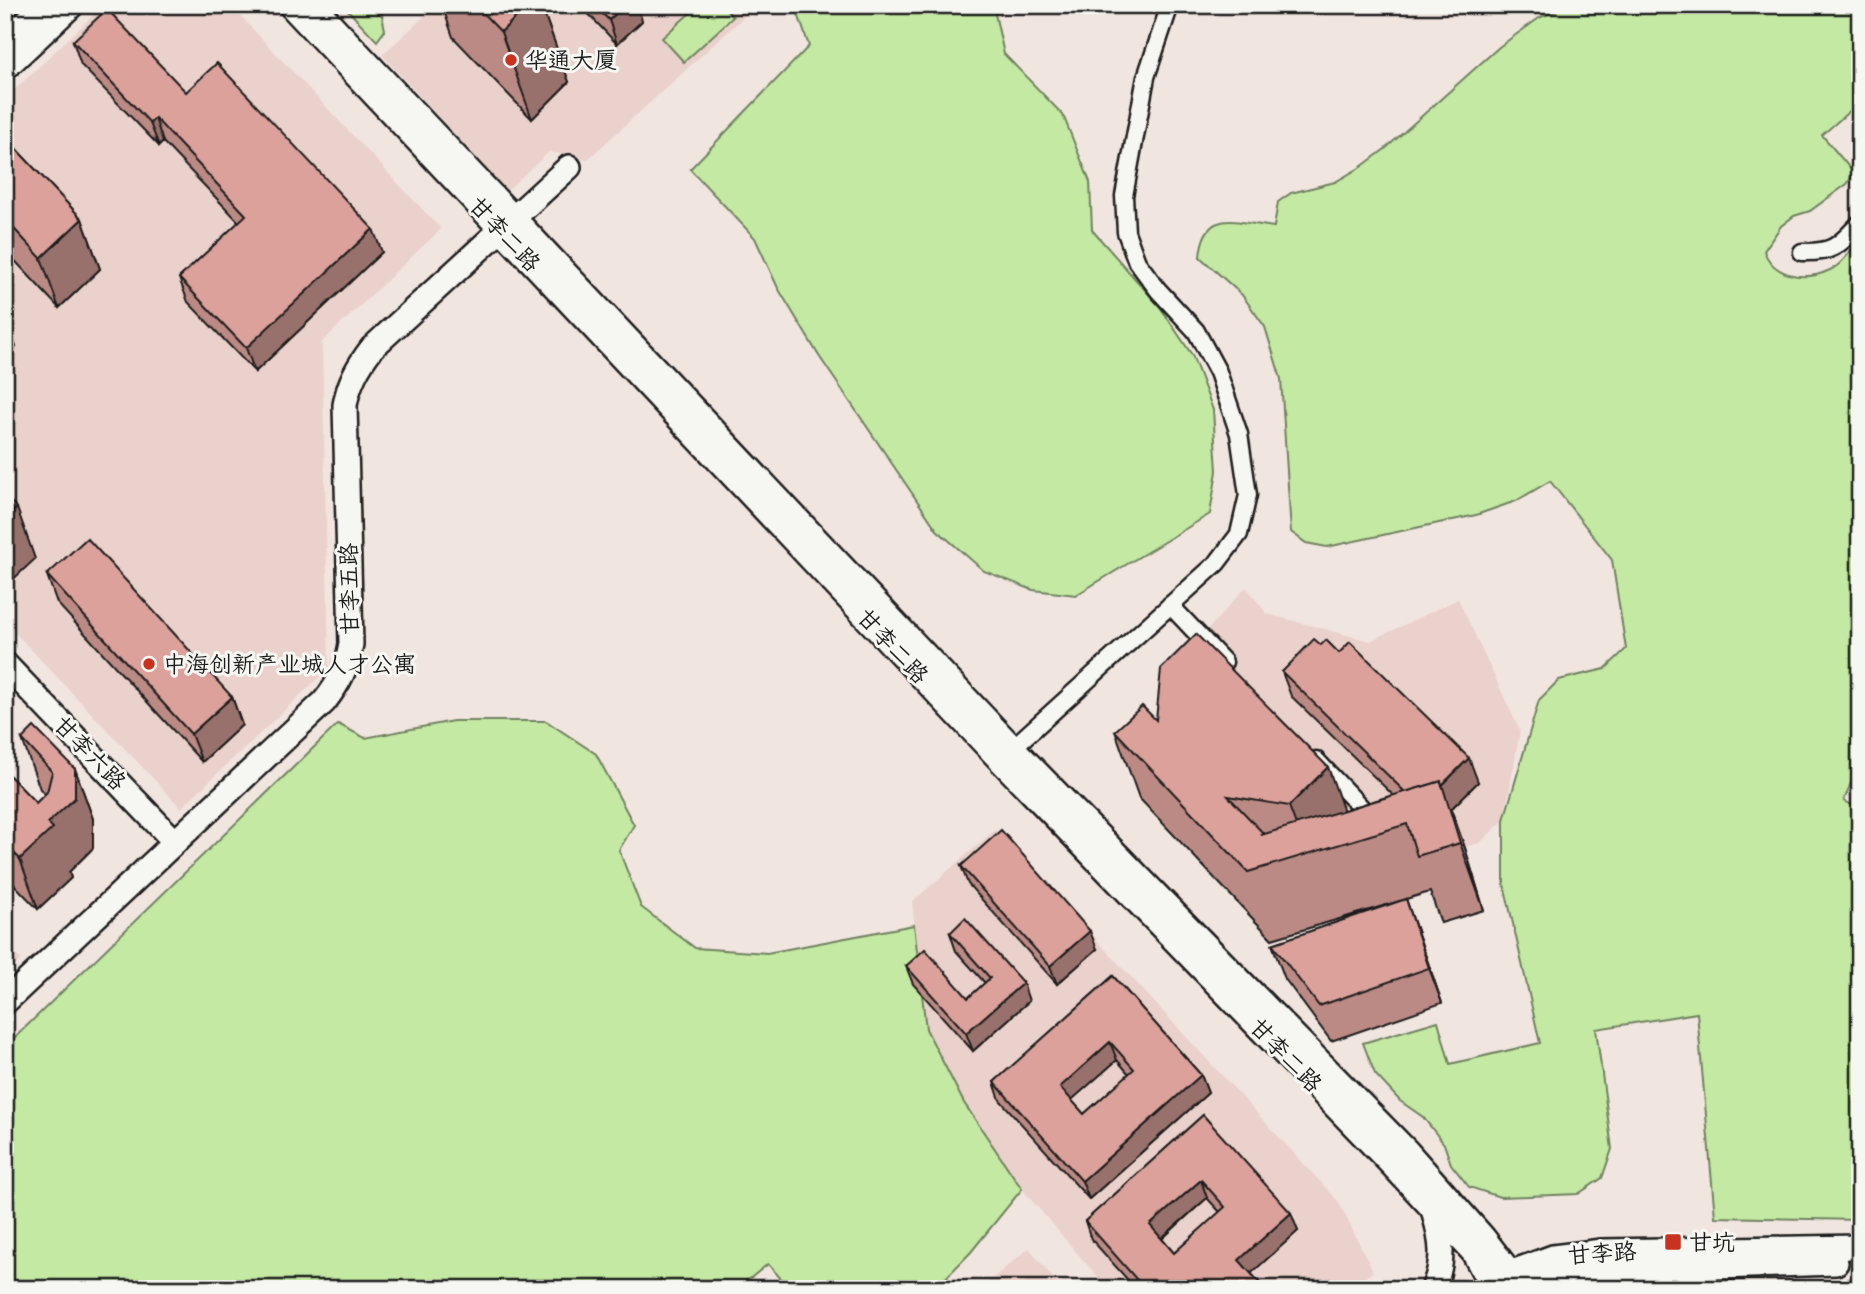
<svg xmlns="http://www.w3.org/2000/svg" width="1865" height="1294" viewBox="0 0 1865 1294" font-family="'Playpen Sans','LXGW WenKai TC',sans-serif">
  <rect width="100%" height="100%" fill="#f1e5e0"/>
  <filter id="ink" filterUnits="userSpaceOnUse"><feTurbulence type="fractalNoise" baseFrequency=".0143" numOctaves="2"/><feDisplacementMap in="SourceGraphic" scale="14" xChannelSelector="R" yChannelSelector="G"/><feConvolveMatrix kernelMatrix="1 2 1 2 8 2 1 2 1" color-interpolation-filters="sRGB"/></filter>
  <g filter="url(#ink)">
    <g fill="#ead1cb">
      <polygon points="104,5 230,5 441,229 322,342 329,668 181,808 5,622 5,99"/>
      <polygon points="437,5 757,5 587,160 549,152 506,191 382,55"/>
      <polygon points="1246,587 1267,614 1370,641 1458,599 1520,731 1504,820 1480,843 1394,865 1193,646"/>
      <polygon points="995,830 1338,1201 1373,1271 1352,1289 1108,1289 1022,1189 964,1103 926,1029 912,902"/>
      <polygon points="5,943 21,960 5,974"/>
      <polygon points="1029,1248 1062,1289 980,1289"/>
    </g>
    <g fill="#c4e9a3" stroke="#708260" stroke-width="2">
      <polygon points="343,5 380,5 385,30 377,41"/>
      <polygon points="699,5 722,5 733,17 684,62 662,38"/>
      <polygon points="795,5 993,5 1004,54 1063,115 1090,182 1092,230 1160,307 1192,355 1213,410 1217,471 1210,514 1076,595 1033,590 984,571 937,530 819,356 778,288 755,238 690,169 809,46"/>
      <path d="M 1569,5 L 1860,5 L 1860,102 L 1822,135 L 1854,173 L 1847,184 L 1810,211 L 1794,216 L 1781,226 L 1764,251 C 1774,277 1805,282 1830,270 C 1842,265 1852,249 1860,238 L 1860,759 L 1844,801 L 1860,809 L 1860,1220 L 1715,1217 L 1697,1013 L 1596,1029 L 1612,1149 L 1602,1178 L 1578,1194 L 1500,1197 L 1469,1187 L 1451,1164 L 1444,1144 L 1423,1117 L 1400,1101 L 1375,1074 L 1363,1043 L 1438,1021 L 1450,1064 L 1540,1043 L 1504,884 L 1504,820 L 1539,700 L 1559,680 L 1605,669 L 1626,649 L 1612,560 L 1550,481 L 1516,501 L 1476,515 L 1327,547 L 1306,543 L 1291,532 L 1281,379 L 1265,327 L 1242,295 L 1200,257 C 1204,206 1237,223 1274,227 L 1278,202 L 1291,193 L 1335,182 L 1361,167 L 1385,149 L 1499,47 L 1539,18 Z"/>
      <polygon points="453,721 546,721 596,754 634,825 619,850 641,907 695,948 767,953 914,925 926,1029 964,1103 1022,1189 971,1252 935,1289 790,1289 768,1264 737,1289 5,1289 5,1047 338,724 365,738"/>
    </g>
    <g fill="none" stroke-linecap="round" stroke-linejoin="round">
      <defs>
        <g id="street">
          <path d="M 1802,252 C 1834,253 1839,245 1860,223"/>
          <polyline points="1170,605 1224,662"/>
          <polyline points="1007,753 1217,563 1239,534 1248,495 1239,434 1218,372 1196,331 1158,290 1137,262 1126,232 1124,196 1146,77 1170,5"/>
          <polyline points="1316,760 1373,820"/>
        </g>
        <g id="secondary">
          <polyline points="290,5 1000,760 1392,1165 1473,1252 1493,1289"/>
          <polyline points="313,5 1013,748 1407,1151 1483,1237 1510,1272 1516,1287"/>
          <polyline points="5,42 44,5"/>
          <polyline points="5,68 72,5"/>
          <polyline points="5,664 175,842"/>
          <path d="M 5,1002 L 324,702 C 339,683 347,668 351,644 L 345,405 C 349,382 358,366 372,348 L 569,167"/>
          <polyline points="1496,1278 1553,1257 1602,1251 1860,1247"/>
          <path d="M 1433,1289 C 1445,1260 1442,1242 1434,1213"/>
          <polyline points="1513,1289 1549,1277 1576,1272 1836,1263"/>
        </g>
      </defs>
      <use href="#street" stroke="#1c1c1c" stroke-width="21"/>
      <use href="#secondary" stroke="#1c1c1c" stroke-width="28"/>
      <polyline stroke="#1c1c1c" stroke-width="2.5" stroke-dasharray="5 5" stroke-linecap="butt" points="1846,1280 1860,1280"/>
      <use href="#street" stroke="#f6f6f2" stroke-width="16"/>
      <use href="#secondary" stroke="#f6f6f2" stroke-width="23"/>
    </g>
    <g fill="#bc8a84" stroke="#1c1c1c" stroke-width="2" fill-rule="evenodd">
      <polygon points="442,5 541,5 569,82 532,119 453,37"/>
      <polygon points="580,5 637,5 642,21 617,44"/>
      <polygon points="73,41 186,92 382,252 255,372 188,302 179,278 239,222 163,142 159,146 81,65"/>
      <polygon points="5,137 82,219 100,269 59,308 5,250"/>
      <polygon points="47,575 232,697 242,725 202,762 57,603"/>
      <polygon points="1321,645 1339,653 1478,782 1451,809 1465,848 1484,910 1441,923 1430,892 1406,899 1442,1003 1331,1041 1285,979 1272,944 1403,900 1272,939 1139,798 1115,731 1156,720 1344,810 1393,795 1291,696 1282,672"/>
      <polygon points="22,739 75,769 93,819 93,848 69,872 71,878 38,909 5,875 5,771 36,803 45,794 40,789"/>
      <polygon points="961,866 1097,949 1057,984 968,884"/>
      <polygon points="950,933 1029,1001 973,1051 913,984 906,966 968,998 985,983 956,951"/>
      <path d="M 1113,976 L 1201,1075 L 1208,1093 L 1089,1199 L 1000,1100 L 994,1082 ZM 1117,1060 L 1129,1074 L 1084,1114 L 1071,1100 Z"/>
      <path d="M 1203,1115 L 1298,1231 L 1251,1273 L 1265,1289 L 1136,1289 L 1091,1239 L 1085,1221 ZM 1207,1198 L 1220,1212 L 1174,1253 L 1162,1239 Z"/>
    </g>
    <g fill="#99716c" stroke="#1c1c1c" stroke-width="2">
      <polygon points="528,5 541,5 569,82 532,119 501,32"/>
      <polygon points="625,5 637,5 642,21 617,44 609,20"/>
      <polygon points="155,118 163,142 159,146 150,123"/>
      <polygon points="82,219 100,269 59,308 41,258"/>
      <polygon points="373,229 382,252 255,372 246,348"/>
      <polygon points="5,318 16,347 5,357"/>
      <polygon points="17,508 35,559 7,585 5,580 5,519"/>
      <polygon points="232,697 242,725 202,762 191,734"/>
      <polygon points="1469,758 1478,782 1451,809 1465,848 1484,910 1460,843 1421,807"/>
      <polygon points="1328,767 1352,834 1307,854 1289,806"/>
      <polygon points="75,769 93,819 93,848 69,872 71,878 38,909 20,859"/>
      <polygon points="1406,899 1418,934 1442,1003 1429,968"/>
      <polygon points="1090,931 1097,949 1057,984 1050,966"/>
      <polygon points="1023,983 1029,1001 973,1051 966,1033"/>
      <polygon points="1110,1042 1117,1060 1066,1105 1060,1087"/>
      <polygon points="1201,1075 1208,1093 1089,1199 1082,1181"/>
      <polygon points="1201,1180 1207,1198 1156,1243 1150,1225"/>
      <polygon points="1291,1213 1298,1231 1246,1278 1239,1260"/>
    </g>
    <g fill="#dba19a" stroke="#1c1c1c" stroke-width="2" fill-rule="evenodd">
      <polygon points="475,5 528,5 501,32"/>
      <polygon points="594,5 625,5 609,20"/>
      <polygon points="107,9 186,92 217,63 373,229 246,348 179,278 246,215 155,118 150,123 73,41"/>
      <polygon points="5,137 82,219 41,258 5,219"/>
      <polygon points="5,496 17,508 5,519"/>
      <polygon points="87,538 232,697 191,734 47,575"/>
      <polygon points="1196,634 1328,767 1289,806 1228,796 1263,833 1261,835 1441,781 1460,843 1417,856 1407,824 1248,872 1115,731 1142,706 1156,720 1161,669"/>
      <polygon points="1314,639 1321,645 1326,640 1339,653 1350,642 1469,758 1442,785 1441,781 1405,792 1282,672"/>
      <polygon points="34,727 75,769 75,798 48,823 53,828 20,859 5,844 5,771 36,803 47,792 52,772 22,739"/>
      <polygon points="1001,830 1090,931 1050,966 961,866"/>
      <polygon points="1406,899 1429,968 1319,1006 1272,944"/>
      <polygon points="965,918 1023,983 966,1033 906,966 925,949 968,998 990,978 950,933"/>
      <path d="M 1113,976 L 1201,1075 L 1082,1181 L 994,1082 ZM 1110,1042 L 1134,1069 L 1084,1114 L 1060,1087 Z"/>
      <path d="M 1203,1115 L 1291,1213 L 1239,1260 L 1265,1289 L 1145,1289 L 1085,1221 ZM 1201,1180 L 1225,1207 L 1174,1253 L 1150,1225 Z"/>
    </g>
  </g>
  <g fill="#c8321e" stroke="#f6f6f2" stroke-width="2.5">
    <circle cx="511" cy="60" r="7"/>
    <circle cx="149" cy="664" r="7"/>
    <rect x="1664" y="1233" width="18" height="18" rx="3.5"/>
  </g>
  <g text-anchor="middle" stroke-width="6" stroke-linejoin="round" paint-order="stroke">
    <g font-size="23" fill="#1c1c1c" stroke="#f6f6f2" text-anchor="start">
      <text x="525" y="68">华通大厦</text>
      <text x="163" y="672">中海创新产业城人才公寓</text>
      <text x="1689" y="1250">甘坑</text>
    </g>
    <g font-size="23" fill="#1c1c1c" stroke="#f6f6f2">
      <text transform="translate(505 234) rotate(47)" y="8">甘李二路</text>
      <text transform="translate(349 589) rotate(-91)" y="8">甘李五路</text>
      <text transform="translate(893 646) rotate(47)" y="8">甘李二路</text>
      <text transform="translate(90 753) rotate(46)" y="8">甘李六路</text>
      <text transform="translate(1286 1055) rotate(46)" y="8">甘李二路</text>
      <text transform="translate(1602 1253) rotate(-4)" y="8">甘李路</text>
    </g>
  </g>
  <rect width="1865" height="1294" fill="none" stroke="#f6f6f2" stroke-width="28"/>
  <rect x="14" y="14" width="1837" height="1266" fill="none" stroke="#1c1c1c" stroke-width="2.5" filter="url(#ink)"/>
</svg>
